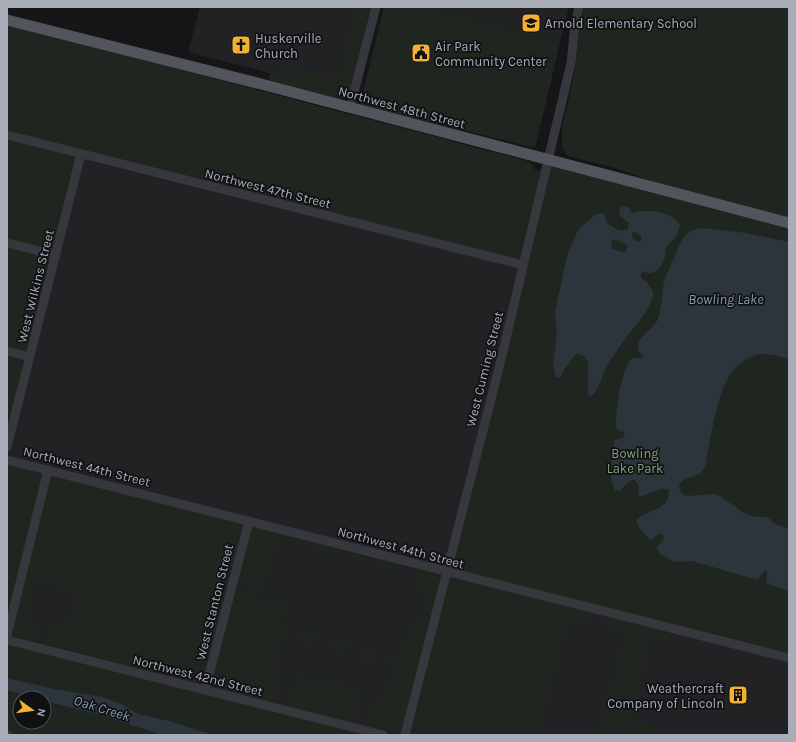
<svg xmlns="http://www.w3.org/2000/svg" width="796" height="742" viewBox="0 0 796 742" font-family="Karla,sans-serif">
  <rect width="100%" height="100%" fill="#161618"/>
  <g fill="#222225" fill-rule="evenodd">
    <polygon points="200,7 365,7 344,92 188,52"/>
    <polygon points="431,7 569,7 561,39"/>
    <path d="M 7,31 L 564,177 L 789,235 L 789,735 L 7,735 ZM 20,698 L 44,698 L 44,722 L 20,722 Z"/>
  </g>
  <g fill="#1e261f">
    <path d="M 357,7 L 372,7 L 350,93 L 341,99 L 273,82 L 269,79 C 268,54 325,74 338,78 L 348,39 L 346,38 L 353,10 L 356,10 Z"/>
    <polygon points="384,7 431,7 561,39 535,148 360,105"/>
    <polygon points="584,7 789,7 789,218 660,184 616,168 568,156 565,153 562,146 562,128 575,71 578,41"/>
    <path d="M 7,24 L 527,161 C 531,163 534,166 534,171 C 538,189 525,232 521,252 C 517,257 515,258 508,258 L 7,130 Z"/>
    <polygon points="7,137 73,156 75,160 55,246 51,249 7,240"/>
    <polygon points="548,160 789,223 789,658 447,572"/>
    <polygon points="7,245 47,256 51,263 30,347 22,351 7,348"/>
    <polygon points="7,353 23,358 25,361 7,433"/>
    <polygon points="7,463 37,471 42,479 7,626"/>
    <path d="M 58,477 L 240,522 L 243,528 L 205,678 C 197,686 176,681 170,673 L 170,668 L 164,667 C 161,673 157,673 151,672 L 45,645 L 44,640 L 49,626 L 51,625 L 66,629 L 75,592 L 36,581 L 26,618 L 44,623 L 42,635 L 37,643 L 18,638 L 14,635 L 12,627 L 47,493 L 51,481 Z"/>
    <path d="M 256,527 L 283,533 L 284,536 L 279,553 L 274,552 L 264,590 C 256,590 240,588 238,580 L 251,530 Z"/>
    <polygon points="295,536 346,550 346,554 343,556 293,544 292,539"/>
    <polygon points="354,552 363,555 364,558 364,562 354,559 352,557"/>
    <polygon points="379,557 402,564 403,568 400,571 377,565"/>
    <polygon points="291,566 295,567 290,585 287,584"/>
    <path d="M 413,567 C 424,570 437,570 440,582 L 404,724 L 403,723 L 401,728 L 395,731 L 387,730 L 386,731 L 371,727 L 368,721 L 368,717 L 375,696 L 378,694 L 385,695 L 391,669 L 388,668 L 387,666 L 390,653 L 401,656 L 408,627 L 417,629 L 425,597 L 420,595 L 420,593 L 418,593 L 420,585 L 413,582 L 412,585 L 408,584 L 408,580 L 414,582 L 416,574 L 410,573 Z"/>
    <path d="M 464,581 L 492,586 L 497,591 L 503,589 L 582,609 C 589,614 594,617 594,626 L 569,620 L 540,735 L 410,735 L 416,711 L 420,707 L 421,703 L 419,702 L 421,693 L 445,598 C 449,588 452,582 464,581 Z"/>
    <path d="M 241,592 L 282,603 L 284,594 L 288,596 L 282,622 L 290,624 L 286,642 L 280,641 L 275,667 L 282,671 C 284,679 279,696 272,701 L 267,701 L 222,690 C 216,688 215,684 213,678 L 234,595 Z"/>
    <path d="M 612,619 C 624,619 665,626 671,637 L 670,642 L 659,640 L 651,643 L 632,719 L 653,726 L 654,730 L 649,735 L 599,735 L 623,635 L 600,628 L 606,622 Z"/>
    <polygon points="301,628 320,633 317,643 309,647 302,645 299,640"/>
    <path d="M 331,636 L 350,641 L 348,649 L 343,654 L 336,655 C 327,650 329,644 331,636 Z"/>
    <polygon points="7,643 274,711 277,714 299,720 301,718 352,731 361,735 217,735 203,732 169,721 138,714 121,704 103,697 59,690 7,678"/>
    <polygon points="361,644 379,648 376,660 369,663 361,660 358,653"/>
    <path d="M 300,675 L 356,687 L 362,694 L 357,715 C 354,721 351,721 345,722 L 294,709 L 290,705 L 288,698 L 294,678 Z"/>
    <polygon points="7,690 34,698 20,698 20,722 44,722 44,701 101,715 163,735 23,735 7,731"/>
  </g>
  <g fill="#2c353c" fill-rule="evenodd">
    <path d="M 623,206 L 628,207 L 632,213 C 647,209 671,210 680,225 C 678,236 672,241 665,249 C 668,257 659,273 650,273 C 648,273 646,272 643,271 L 640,275 L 642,279 C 646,281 653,288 653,293 C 654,307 628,334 620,346 C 616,352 611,359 607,366 C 601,376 600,390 591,396 L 589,396 L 588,393 L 588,362 C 586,356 582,354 576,354 L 564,370 L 560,378 L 556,377 L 553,365 L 557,334 L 555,311 L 568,252 L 577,232 L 583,225 L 595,215 L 602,213 C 605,216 605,218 607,222 C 612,228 620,232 627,230 L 629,223 L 620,216 L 619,210 ZM 634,232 L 639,234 L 642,237 L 641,240 L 639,242 C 634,240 632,239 632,233 ZM 615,239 L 627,245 L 628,247 L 626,251 L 623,252 L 612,249 L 611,241 Z"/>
    <path d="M 702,228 L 746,233 L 789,242 L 789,359 C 778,356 763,352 753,356 C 718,369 716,418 708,449 C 706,455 707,461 705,467 C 699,480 684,474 679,486 L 680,491 L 683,495 L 687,496 L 713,494 L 718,495 L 746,514 L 756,517 L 767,517 L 777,525 L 788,528 L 789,530 L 789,591 L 766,583 L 767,572 L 765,570 L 758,579 L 754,579 L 692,561 L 674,562 L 659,553 L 657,548 L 663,540 L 664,535 L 659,534 L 651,540 C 645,535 638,528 636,520 C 646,510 670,510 669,491 L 668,489 L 661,489 L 640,497 L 638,494 L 639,486 C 633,472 625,486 620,491 L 615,490 C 608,478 613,455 614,442 L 615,440 L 623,438 L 625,434 L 624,432 L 619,431 L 616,428 C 616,410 620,372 632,358 L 641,358 L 643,356 L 642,354 L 638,351 C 635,336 653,331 658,319 C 662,307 662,294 664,282 C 667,271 673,262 677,251 C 683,237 685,230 702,228 Z"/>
    <polygon points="7,678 59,690 103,697 121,704 138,714 169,721 203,732 217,735 159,734 101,715 44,701 44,698 34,698 7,690"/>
  </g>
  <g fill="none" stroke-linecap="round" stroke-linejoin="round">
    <g stroke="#37383d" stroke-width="9">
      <polyline points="350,108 376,7"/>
      <polyline points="7,135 523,265"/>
      <polyline points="7,243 56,255"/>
      <polyline points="7,351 30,357"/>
      <polyline points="7,447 81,154"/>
      <polyline points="7,460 789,658"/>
      <polyline points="7,635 48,470"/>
      <polyline points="7,640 383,735"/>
      <polyline points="205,690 249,521"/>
      <polyline points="7,735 8,735"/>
      <polyline points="405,735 499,368 571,63 575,24 579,7"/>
    </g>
    <polyline stroke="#53555c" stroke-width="11" points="7,20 261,84 789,223"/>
  </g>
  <defs>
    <symbol id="school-square" viewBox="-11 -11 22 22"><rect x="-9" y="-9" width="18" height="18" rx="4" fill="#f2b134" stroke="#111113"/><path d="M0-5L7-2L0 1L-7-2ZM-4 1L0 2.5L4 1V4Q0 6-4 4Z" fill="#111"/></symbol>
    <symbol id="church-square" viewBox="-11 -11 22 22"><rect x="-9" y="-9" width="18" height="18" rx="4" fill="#f2b134" stroke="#111113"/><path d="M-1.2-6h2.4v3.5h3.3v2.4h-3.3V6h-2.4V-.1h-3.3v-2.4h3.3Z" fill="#111"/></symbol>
    <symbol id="civic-square" viewBox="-11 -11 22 22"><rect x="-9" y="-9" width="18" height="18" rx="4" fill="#f2b134" stroke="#111113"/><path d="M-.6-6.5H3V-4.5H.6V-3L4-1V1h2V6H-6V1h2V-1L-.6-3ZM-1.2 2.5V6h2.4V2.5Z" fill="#111"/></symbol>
    <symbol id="building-square" viewBox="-11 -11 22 22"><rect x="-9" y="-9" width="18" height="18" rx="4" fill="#f2b134" stroke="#111113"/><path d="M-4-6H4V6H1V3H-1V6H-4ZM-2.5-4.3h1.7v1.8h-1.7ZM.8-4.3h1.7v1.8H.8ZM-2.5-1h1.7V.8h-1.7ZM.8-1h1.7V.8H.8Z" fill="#111"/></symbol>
  </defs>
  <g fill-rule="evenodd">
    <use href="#school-square" x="520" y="12" width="22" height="22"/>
    <use href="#church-square" x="230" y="34" width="22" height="22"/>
    <use href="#civic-square" x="410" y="42" width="22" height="22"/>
    <use href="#building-square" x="727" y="684" width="22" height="22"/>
  </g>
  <g text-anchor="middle" stroke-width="3.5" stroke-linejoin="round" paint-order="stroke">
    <g font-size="13" fill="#a8adb8" stroke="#111113" text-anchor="start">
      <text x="545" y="28">Arnold Elementary School</text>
      <text x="255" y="43">Huskerville<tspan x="255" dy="15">Church</tspan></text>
      <text x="435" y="51">Air Park<tspan x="435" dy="15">Community Center</tspan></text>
      <text x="724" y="693" text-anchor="end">Weathercraft<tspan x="724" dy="15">Company of Lincoln</tspan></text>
    </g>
    <g font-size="13" fill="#a8adb8" stroke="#111113">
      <text transform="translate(402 107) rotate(15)" y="5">Northwest 48th Street</text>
      <text transform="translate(268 188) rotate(14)" y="5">Northwest 47th Street</text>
      <text transform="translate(35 286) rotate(-76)" y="5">West Wilkins Street</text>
      <text transform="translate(484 369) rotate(-76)" y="5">West Cuming Street</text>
      <text transform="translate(87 466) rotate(14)" y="5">Northwest 44th Street</text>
      <text transform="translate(401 547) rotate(15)" y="5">Northwest 44th Street</text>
      <text transform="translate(214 602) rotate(-76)" y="5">West Stanton Street</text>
      <text transform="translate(198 675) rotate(14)" y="5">Northwest 42nd Street</text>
    </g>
    <g font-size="13" fill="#7fa381" stroke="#111113">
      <text x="635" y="458">Bowling<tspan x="635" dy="15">Lake Park</tspan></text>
    </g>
    <g font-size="14" font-style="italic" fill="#7f9bb3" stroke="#111113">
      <text x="726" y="304">Bowling Lake</text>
      <text transform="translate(102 708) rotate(17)" y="5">Oak Creek</text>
    </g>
  </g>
  <rect width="796" height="742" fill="none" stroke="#a8adb8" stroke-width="16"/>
  <g transform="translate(32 710) rotate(104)"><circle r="19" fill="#111113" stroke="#4d4f55"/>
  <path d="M0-3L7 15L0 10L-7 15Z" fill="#f2b134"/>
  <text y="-6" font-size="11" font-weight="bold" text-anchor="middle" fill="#a8adb8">N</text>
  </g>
</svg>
